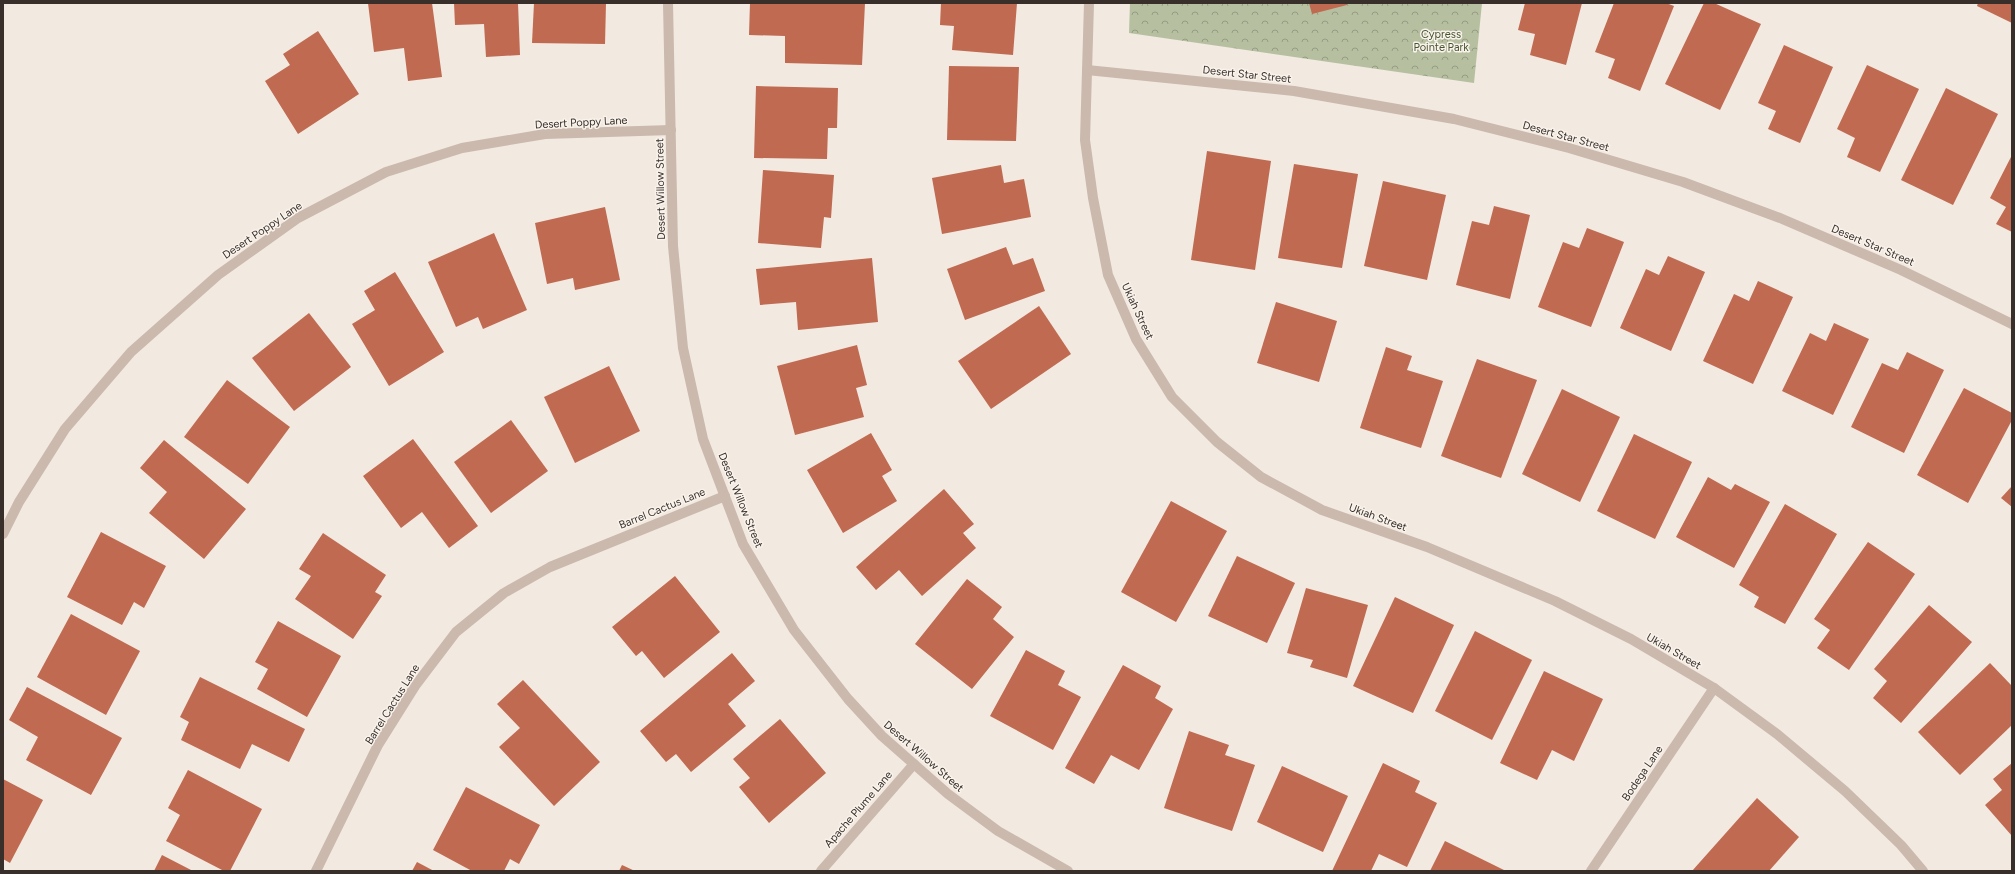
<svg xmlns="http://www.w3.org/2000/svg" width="2015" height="874" viewBox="0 0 2015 874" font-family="Figtree,sans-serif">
  <defs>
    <pattern id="forest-crowns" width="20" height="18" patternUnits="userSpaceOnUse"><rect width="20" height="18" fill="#b6c0a0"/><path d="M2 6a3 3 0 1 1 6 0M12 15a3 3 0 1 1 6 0" fill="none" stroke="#959c83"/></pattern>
  </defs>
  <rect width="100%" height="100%" fill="#f2e9e0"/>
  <polygon fill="url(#forest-crowns)" points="1130,3 1482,3 1474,83 1129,33"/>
  <g fill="#bf6a51">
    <polygon points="368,3 432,3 442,77 408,81 404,48 374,52"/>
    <polygon points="454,3 518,3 520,55 486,57 484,24 455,25"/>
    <polygon points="534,3 606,3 605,44 532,43"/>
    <polygon points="750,3 865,3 862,65 785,63 785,36 749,35"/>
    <polygon points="941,3 1017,3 1013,55 952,50 954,26 940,25"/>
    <polygon points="1309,3 1347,3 1347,5 1312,14"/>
    <polygon points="1525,3 1582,3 1566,65 1530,55 1535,34 1518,30"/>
    <polygon points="1614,3 1666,3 1674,6 1640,91 1608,78 1615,59 1595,52"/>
    <polygon points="1704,3 1714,3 1761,24 1720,110 1665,84"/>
    <polygon points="1978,3 2012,3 2012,23 1977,6"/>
    <polygon points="318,31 359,94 298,134 265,81 290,65 283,54"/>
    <polygon points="1784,45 1833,67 1800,143 1768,129 1776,111 1758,103"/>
    <polygon points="1867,65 1919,89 1880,172 1847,157 1855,138 1837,129"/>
    <polygon points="949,66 1019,67 1016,141 947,140"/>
    <polygon points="756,86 838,88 837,128 828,128 827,159 754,158"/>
    <polygon points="1946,88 1998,114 1953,205 1901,180"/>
    <polygon points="1207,151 1271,161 1255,270 1191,260"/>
    <polygon points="2012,155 2012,232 1996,224 2006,207 1990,198"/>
    <polygon points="1294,164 1358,174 1342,268 1278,258"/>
    <polygon points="1001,165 1004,183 1024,179 1031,217 942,234 932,178"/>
    <polygon points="763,170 834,175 831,218 824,217 821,248 758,243"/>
    <polygon points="1383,181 1446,195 1427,280 1364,266"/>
    <polygon points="1494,206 1530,215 1510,299 1456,285 1472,221 1489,225"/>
    <polygon points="605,207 620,280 575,290 573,278 547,284 535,223"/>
    <polygon points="1587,228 1624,242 1591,327 1538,307 1563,242 1579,248"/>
    <polygon points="494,233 527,310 483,329 478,317 456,327 428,262"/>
    <polygon points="1006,247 1013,265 1033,258 1045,291 965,320 947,269"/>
    <polygon points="1668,256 1705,272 1671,351 1620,328 1646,269 1659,275"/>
    <polygon points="872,258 878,322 798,330 796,302 760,305 756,269"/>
    <polygon points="395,272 444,352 389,386 352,324 375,310 364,291"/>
    <polygon points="1758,281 1793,297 1753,384 1703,361 1734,294 1749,301"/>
    <polygon points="1276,302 1337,321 1319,382 1257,363"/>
    <polygon points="1039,306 1071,354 991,409 958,361"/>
    <polygon points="309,313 351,367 294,411 252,358"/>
    <polygon points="1834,323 1869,339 1833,415 1782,391 1810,333 1826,341"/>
    <polygon points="857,345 867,385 856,388 864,417 795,435 777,366"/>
    <polygon points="1386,347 1412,356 1407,370 1443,381 1421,448 1360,428"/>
    <polygon points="1907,352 1944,370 1904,453 1851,427 1882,363 1898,370"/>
    <polygon points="1477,359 1537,380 1501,478 1441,456"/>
    <polygon points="609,366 640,431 575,463 544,397"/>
    <polygon points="227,380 290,427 248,484 184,437"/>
    <polygon points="1964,388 2012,413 2012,420 1968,503 1917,475"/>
    <polygon points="1562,389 1620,417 1580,502 1522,474"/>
    <polygon points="511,420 548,471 491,513 454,462"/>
    <polygon points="871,433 892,470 882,476 897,501 843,533 807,470"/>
    <polygon points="1634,434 1692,462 1655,539 1597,511"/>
    <polygon points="413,439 478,526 449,548 422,512 401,528 363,476"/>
    <polygon points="164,440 246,509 204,559 149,513 167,492 140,468"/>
    <polygon points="1708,477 1731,490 1735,484 1770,502 1734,568 1676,537"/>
    <polygon points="2012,486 2012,507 2001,498"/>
    <polygon points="944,489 974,524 963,533 976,548 922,596 899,570 876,590 856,567"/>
    <polygon points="1171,501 1227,531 1176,622 1121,592"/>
    <polygon points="1785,504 1837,534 1785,624 1754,607 1759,597 1739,585"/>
    <polygon points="101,532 166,566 144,608 134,602 122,625 67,597"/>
    <polygon points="323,533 386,575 375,592 382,596 353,639 295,599 311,576 299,569"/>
    <polygon points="1868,542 1915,574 1849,670 1817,648 1830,630 1814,619"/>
    <polygon points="1237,556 1295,583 1267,643 1208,616"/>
    <polygon points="675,576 720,632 664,678 642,651 636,656 612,627"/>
    <polygon points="967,579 1002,607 993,619 1014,637 972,689 915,644"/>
    <polygon points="1306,588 1368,605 1347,678 1310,667 1313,660 1287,653"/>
    <polygon points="1395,597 1454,625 1413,713 1353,686"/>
    <polygon points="1929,605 1972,642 1901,723 1873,698 1887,681 1874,669"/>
    <polygon points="71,614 140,651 106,715 37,677"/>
    <polygon points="278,621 341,656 307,717 257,689 268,669 255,662"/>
    <polygon points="1475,631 1532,660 1492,740 1435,711"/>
    <polygon points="1026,650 1065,671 1058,685 1081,697 1053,750 990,716"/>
    <polygon points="732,653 755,681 728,704 746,726 691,772 676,754 666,762 640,731"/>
    <polygon points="1990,663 2012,686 2012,725 1960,775 1918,732"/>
    <polygon points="1123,665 1161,686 1155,698 1173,709 1139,770 1111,755 1094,784 1065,768"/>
    <polygon points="1544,671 1603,699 1574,761 1552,750 1537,780 1500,763"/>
    <polygon points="200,677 305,729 289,762 252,744 240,769 181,740 189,722 180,717"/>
    <polygon points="523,680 600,762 554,806 499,747 520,728 497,704"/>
    <polygon points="27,687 122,738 91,795 26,760 38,737 9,720"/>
    <polygon points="780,719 826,773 769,823 739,787 750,778 733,759"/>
    <polygon points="1189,731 1229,745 1225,755 1255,765 1232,831 1164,808"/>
    <polygon points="1383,763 1420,781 1415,792 1437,803 1407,867 1379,854 1371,871 1332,871"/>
    <polygon points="2012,763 2012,836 1985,805 2002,790 1993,779"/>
    <polygon points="1282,766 1348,796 1323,852 1257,822"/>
    <polygon points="188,770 262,809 230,871 224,871 166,841 180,815 168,808"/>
    <polygon points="3,779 43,800 10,863 3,859"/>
    <polygon points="466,787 540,825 519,864 510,859 504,871 472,871 433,850"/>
    <polygon points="1757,798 1799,837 1769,871 1692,871"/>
    <polygon points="1445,841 1506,871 1430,871"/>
    <polygon points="162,855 193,871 154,871"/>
    <polygon points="417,862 434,871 412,871"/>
    <polygon points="622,865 635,871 619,871"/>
  </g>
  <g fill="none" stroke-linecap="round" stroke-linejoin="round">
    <g stroke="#cab9ac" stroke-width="10">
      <polyline points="668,3 673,246 683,348 703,439 743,544 794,630 848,699 882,736 948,794 998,831 1068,871"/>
      <polyline points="1089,3 1085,140 1093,198 1108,275 1136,339 1172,397 1217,442 1261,477 1322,510 1427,547 1555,601 1631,639 1714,688 1777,734 1845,791 1901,845 1923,871"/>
      <polyline points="1087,70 1294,91 1454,119 1569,148 1683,182 1780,218 1901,270 2012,324"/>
      <polyline points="3,534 19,502 65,429 131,352 218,275 298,218 386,172 462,148 545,134 671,130"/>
      <polyline points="316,871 378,745 415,686 456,632 504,593 550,567 725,496"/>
      <polyline points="821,871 914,764"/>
      <polyline points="1591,871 1714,688"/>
    </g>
  </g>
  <g text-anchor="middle" stroke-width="3" stroke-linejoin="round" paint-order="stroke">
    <g font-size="11" fill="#485530" stroke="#f9f3ec">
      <text x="1441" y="38">Cypress<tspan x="1441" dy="13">Pointe Park</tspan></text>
    </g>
    <g font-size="11" fill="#382f2b" stroke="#f9f3ec">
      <text transform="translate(1247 74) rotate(6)" y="4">Desert Star Street</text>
      <text transform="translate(581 122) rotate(-3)" y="4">Desert Poppy Lane</text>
      <text transform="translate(1566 136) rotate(15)" y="4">Desert Star Street</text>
      <text transform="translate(660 189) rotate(-91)" y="4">Desert Willow Street</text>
      <text transform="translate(262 230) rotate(-34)" y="4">Desert Poppy Lane</text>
      <text transform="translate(1873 245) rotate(23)" y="4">Desert Star Street</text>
      <text transform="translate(1138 311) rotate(65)" y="4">Ukiah Street</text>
      <text transform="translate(741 500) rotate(68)" y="4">Desert Willow Street</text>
      <text transform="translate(662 508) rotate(-22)" y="4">Barrel Cactus Lane</text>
      <text transform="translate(1378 517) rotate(20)" y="4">Ukiah Street</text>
      <text transform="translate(1674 651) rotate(30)" y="4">Ukiah Street</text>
      <text transform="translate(392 704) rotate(-58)" y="4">Barrel Cactus Lane</text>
      <text transform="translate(924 756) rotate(41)" y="4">Desert Willow Street</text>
      <text transform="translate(1642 773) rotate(-56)" y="4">Bodega Lane</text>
      <text transform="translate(858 809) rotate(-49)" y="4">Apache Plume Lane</text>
    </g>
  </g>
  <rect width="2015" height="874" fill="none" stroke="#382f2b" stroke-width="8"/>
</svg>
